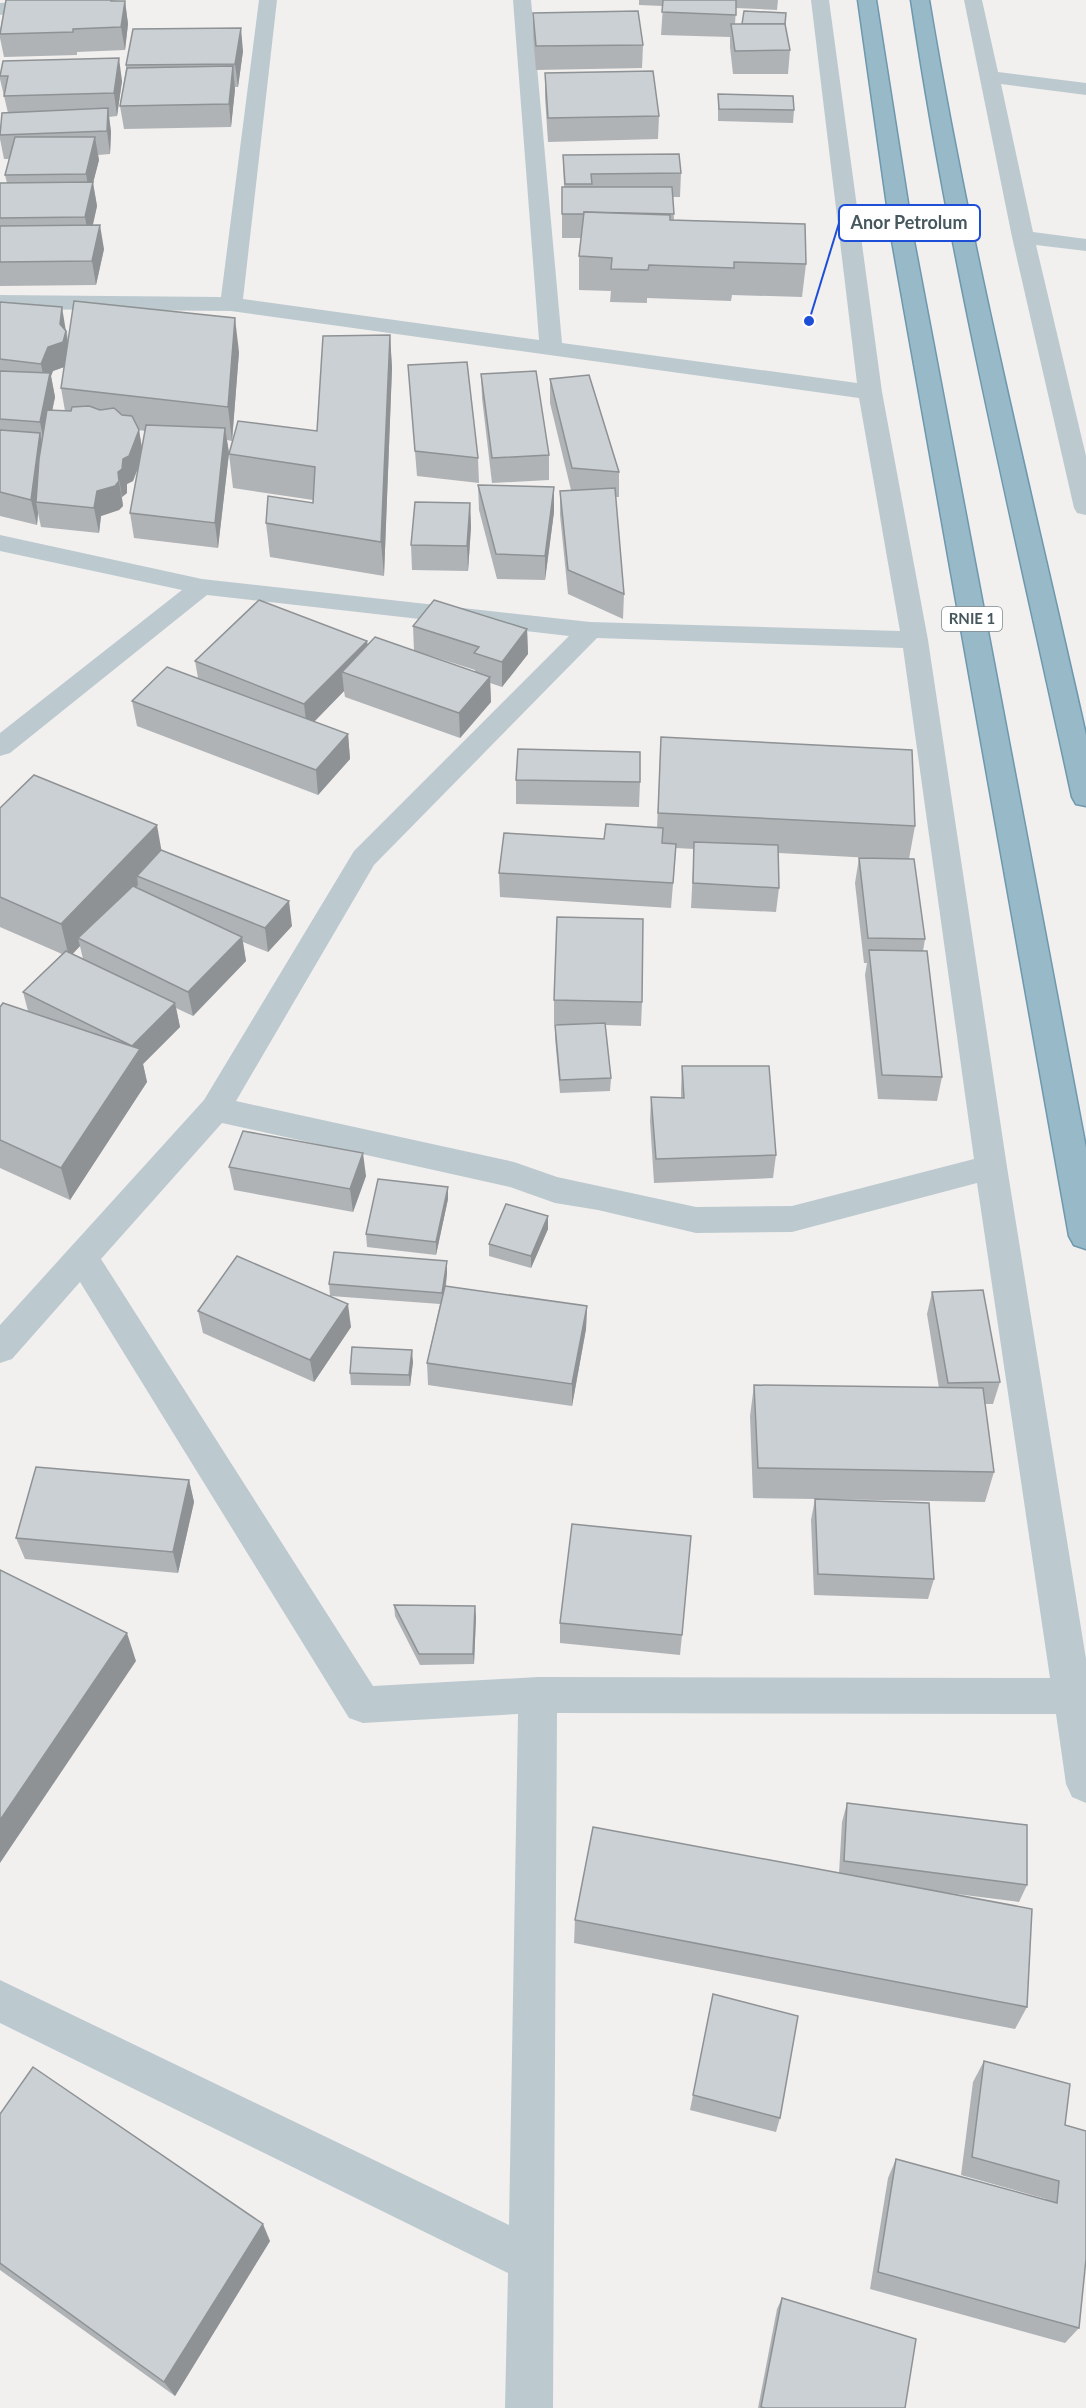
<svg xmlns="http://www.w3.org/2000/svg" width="1086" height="2408" viewBox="0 0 1086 2408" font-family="Lato,sans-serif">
  <rect width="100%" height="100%" fill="#f2efef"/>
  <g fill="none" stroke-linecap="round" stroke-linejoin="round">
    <defs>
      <g id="trunk">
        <polygon points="858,0 876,0 914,241 1086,1148 1086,1249 1074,1245 1069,1236 892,241"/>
        <path d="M 911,0 L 929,0 C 970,247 1031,491 1086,735 L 1086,806 L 1076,804 L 1072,797 C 1015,532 951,268 911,0 Z"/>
      </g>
    </defs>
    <use href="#trunk" stroke="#6e98ad" stroke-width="3"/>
    <g fill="#bccacf" fill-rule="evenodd">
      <polygon points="41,0 118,0 109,6 0,15 0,3"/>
      <path d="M 259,0 L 277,0 L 243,299 L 539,340 L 513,0 L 531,0 L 562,343 L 857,383 L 811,0 L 829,0 L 882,392 L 928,640 L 1007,1167 L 1086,1659 L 1086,1803 L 1072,1797 L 1066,1784 L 1056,1714 L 557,1713 L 553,2408 L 505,2408 L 508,2273 L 0,2023 L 0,1980 L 509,2225 L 518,1714 L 363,1723 L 349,1718 L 80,1282 L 12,1359 L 0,1363 L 0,1325 L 204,1100 L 354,851 L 569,636 L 207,595 L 10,753 L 0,756 L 0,733 L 182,590 L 0,551 L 0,535 L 202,579 L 590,622 L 900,631 L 859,398 L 231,311 L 0,309 L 0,295 L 221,297 ZM 597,638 L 903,648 L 974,1159 L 792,1206 L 696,1207 L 557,1177 L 514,1162 L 236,1101 L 374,865 ZM 222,1123 L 510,1187 L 555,1203 L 598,1210 L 696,1233 L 792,1232 L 977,1183 L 1050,1678 L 538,1677 L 373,1686 L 101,1259 Z"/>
      <polygon points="964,0 982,0 998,72 1086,83 1086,95 1001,84 1033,232 1086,239 1086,251 1036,245 1086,456 1086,515 1077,513 1074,508 1012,237"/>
    </g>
    <use href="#trunk" fill="#98b9c8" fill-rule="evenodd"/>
  </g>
  <g fill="#afb3b6" fill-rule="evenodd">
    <polygon points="6,0 113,0 113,1 125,1 128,24 125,50 77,52 77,55 4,57 0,38 0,31"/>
    <polygon points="639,0 778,0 777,10 736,8 735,24 742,24 786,13 785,24 790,50 788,74 733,74 730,47 730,37 661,35 663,6 639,5"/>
    <polygon points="533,13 643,45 642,68 536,70 533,36"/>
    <polygon points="243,51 238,87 235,87 231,127 124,129 120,106 126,69 126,65"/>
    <polygon points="0,73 122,81 117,116 109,117 111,132 110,154 98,155 99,160 93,183 97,206 93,225 104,249 96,285 0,286 0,183 7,183 5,175 9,159 4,159 0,139 0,129 8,113 0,79"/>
    <polygon points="545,73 659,116 658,139 548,142 545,97"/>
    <polygon points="718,94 794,110 793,123 718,121"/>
    <polygon points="563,155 681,173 680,197 673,197 674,220 806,264 802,297 732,295 731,301 647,298 647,303 610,302 611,291 579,290 579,256 581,238 562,238 562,187 564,187"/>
    <path d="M 0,302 L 67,331 L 68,342 L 239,352 L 232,441 L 227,440 L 229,453 L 218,548 L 134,538 L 130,513 L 139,466 L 133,481 L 127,484 L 127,493 L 122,497 L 123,506 L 119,510 L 101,516 L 99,533 L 41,527 L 38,513 L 37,525 L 0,516 ZM 64,367 L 61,388 L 65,411 L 52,410 L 55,397 L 51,376 L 53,371 ZM 139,430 L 145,431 L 142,449 Z"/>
    <polygon points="390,335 392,368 384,576 270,557 266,523 313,503 313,500 233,488 229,454 317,431"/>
    <polygon points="408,365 478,458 479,483 417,476"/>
    <polygon points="481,374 549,455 549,480 492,483 482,398"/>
    <polygon points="550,379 619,472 619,497 615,497 624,594 623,619 568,594 560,515 560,491 571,490 550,403"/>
    <polygon points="478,485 554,512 545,580 497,579 479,510"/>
    <polygon points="470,503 471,527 468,571 412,570 411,545"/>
    <path d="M 413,626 L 527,629 L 528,654 L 502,687 L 490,683 L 491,702 L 460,738 L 345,697 L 344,691 L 314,722 L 348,734 L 350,759 L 318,795 L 137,726 L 132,701 L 198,678 L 195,661 L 367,641 L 368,645 L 414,651 ZM 419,652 L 475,670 L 475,672 Z"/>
    <polygon points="661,737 915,826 909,859 925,939 923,951 942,1077 937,1101 878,1099 865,975 867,963 864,963 855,883 859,858 890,859 779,853 779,888 776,912 691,908 694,849 676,848 671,908 500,897 499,873 604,839 657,828"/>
    <polygon points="516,780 640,782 639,807 516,804"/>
    <path d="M 0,808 L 161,850 L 292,926 L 268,952 L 243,942 L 246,961 L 193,1016 L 176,1008 L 180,1027 L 143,1064 L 147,1082 L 70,1200 L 0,1168 L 0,1007 L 28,1011 L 23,992 L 62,954 L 0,927 ZM 80,946 L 83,959 L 73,954 Z"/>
    <polygon points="554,1000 642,1002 641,1026 605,1025 611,1078 610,1091 560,1093 555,1038 555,1025 567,1025 554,1024"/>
    <polygon points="682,1066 776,1155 773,1178 654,1183 650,1121 651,1097 681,1098 681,1090"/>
    <polygon points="229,1167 366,1176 353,1212 234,1190"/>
    <polygon points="448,1199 436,1255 367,1247 366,1234"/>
    <polygon points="548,1216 548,1229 531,1268 489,1256 489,1244"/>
    <polygon points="447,1261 447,1273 446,1286 587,1306 586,1329 572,1406 428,1385 427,1363 440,1304 331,1296 351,1327 314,1382 203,1333 198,1311 330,1296 329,1284"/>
    <polygon points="932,1292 1000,1382 993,1404 985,1404 994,1472 985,1502 823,1499 934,1579 928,1599 814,1595 811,1520 815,1499 753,1498 750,1416 754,1385 939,1388 927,1314"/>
    <polygon points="413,1362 410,1386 351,1385 350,1373"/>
    <polygon points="189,1480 194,1502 178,1573 25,1559 16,1538"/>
    <polygon points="394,1605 476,1617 474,1664 420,1665 395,1616"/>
    <polygon points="560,1623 682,1635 680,1655 560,1643"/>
    <polygon points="847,1803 1027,1885 1019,1902 933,1891 1027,2007 1015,2029 574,1943 575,1920 839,1873 842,1822"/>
    <polygon points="713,1994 780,2118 776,2132 690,2110"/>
    <polygon points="984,2061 1065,2125 1079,2328 1065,2343 870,2289 888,2178 896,2159 1046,2200 1046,2199 961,2175 973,2082"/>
    <polygon points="0,2114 270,2241 175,2396 0,2270"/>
    <polygon points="782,2298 905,2408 758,2408 777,2309"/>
  </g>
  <g fill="#8e9294">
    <polygon points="125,1 128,24 125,50 121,27"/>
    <polygon points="241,28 243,51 238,87 235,64"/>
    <polygon points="119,58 122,81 117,116 114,93"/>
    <polygon points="233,66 235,90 231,127 229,104"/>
    <polygon points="108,108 111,132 110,154 107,131"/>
    <polygon points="95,137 99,160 93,183 97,206 89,241 85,217 90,198 86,174"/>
    <polygon points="100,225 104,249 96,285 92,261"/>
    <polygon points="62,307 70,356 67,366 53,371 51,376 55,397 45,447 40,422 46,389 41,364 48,347 60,324"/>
    <polygon points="235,318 239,352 232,441 228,407"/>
    <polygon points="390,335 392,368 384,576 381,542"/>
    <polygon points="225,428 229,453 218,548 215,523"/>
    <polygon points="139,430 143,454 133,481 127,484 127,493 122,497 118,472 123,459"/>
    <polygon points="40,433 45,458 36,502 38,513 37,525 31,500"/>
    <polygon points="119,481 123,506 119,510 101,516 99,533 94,508 97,491"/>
    <polygon points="554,487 554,512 545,580 545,556"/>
    <polygon points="470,503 471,527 468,571 467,546"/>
    <polygon points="527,629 528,654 502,687 502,662"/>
    <polygon points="367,641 369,666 342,672 344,691 307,729 304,704"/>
    <polygon points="490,677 491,702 460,738 459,713"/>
    <polygon points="348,734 350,759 318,795 316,770"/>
    <polygon points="157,825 163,859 137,876 138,885 84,941 78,938 80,946 69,957 61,924"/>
    <polygon points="289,901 292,926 268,952 265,928"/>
    <polygon points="242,937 246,961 193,1016 188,992"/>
    <polygon points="175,1003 180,1027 143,1064 147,1082 70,1200 61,1168 132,1046"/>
    <polygon points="363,1153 366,1176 353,1212 350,1189"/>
    <polygon points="448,1187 448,1199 436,1255 436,1242"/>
    <polygon points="548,1216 548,1229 531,1268 531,1256"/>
    <polygon points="447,1261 447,1273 443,1305 442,1293"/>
    <polygon points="348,1304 351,1327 314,1382 310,1360"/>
    <polygon points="587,1306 586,1329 572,1406 572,1384"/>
    <polygon points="412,1350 413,1362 410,1386 409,1375"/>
    <polygon points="189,1480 194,1502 178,1573 173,1552"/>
    <polygon points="475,1606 476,1617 474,1664 473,1654"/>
    <polygon points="127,1633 136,1661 0,1863 0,1820"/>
    <polygon points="263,2224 270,2241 175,2396 164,2382"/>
  </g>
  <g fill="#cbd0d4" stroke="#8e9294" stroke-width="1.5">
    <polygon points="6,0 111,0 111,1 125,1 121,27 73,29 73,32 0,34"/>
    <polygon points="663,0 736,0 736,15 662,12"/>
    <polygon points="638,11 643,45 536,46 533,13"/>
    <polygon points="744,11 786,13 785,24 742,24"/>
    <polygon points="731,24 785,24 790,50 735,51"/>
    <polygon points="241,28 235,64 126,65 133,29"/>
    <polygon points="119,58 114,93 4,96 8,76 0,76 3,61"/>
    <polygon points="233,66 229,104 120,106 127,68"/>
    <polygon points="653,71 659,116 548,118 545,73"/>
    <polygon points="718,94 793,96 794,110 719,109"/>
    <polygon points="108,108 107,131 0,135 2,113"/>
    <polygon points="15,137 95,137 86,174 5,175"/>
    <polygon points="679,154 681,173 591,174 592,184 565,184 563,155"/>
    <polygon points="93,182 85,217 0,218 0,183"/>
    <polygon points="562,187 672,187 674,214 584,212 584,214 562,214"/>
    <polygon points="584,212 670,215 670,220 805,224 806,264 734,262 734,268 649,265 648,270 611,269 612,258 579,256"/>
    <polygon points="100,225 92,261 0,262 0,226"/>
    <polygon points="74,301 235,318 228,407 61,388"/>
    <polygon points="0,302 62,307 60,324 66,331 63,342 48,347 41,364 0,359"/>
    <polygon points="390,335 381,542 266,523 268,496 313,503 315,467 229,454 238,421 317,431 323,336"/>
    <polygon points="467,362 478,458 415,451 408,365"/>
    <polygon points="0,371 50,373 40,422 0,419"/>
    <polygon points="536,371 549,455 492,458 481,374"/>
    <polygon points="589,375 619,472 572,468 550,379"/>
    <polygon points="89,406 100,410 114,408 122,415 132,416 139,430 129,456 123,459 122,469 118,472 119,481 115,486 97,491 94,508 36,502 39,459 47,410 71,411 72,407"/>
    <polygon points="146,425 225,428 215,523 130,513"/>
    <polygon points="0,430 40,433 31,500 0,492"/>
    <polygon points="478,485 554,487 545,556 496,554"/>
    <polygon points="615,488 624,594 568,570 560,491"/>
    <polygon points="415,502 470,503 467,546 411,545"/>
    <polygon points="259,600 367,641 304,704 195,661"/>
    <polygon points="434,600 527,629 502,662 474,653 479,647 413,626"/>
    <polygon points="375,637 490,677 459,713 342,672"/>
    <polygon points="167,667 348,734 316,770 132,701"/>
    <polygon points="661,737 912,750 915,826 658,813"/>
    <polygon points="518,749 640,752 640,782 516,780"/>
    <polygon points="34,775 157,825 61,924 0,897 0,808"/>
    <polygon points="606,824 663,828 662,843 676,844 673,883 499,873 504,833 604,839"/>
    <polygon points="694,842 778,845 779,888 693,883"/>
    <polygon points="161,850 289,901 265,928 137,876"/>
    <polygon points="859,858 914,859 925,939 868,938"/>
    <polygon points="133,886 242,937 188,992 78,938"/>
    <polygon points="557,917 643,919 642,1002 554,1000"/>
    <polygon points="869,950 927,951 942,1077 882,1075"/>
    <polygon points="66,951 175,1003 132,1046 23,992"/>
    <polygon points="3,1003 140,1049 61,1168 0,1140 0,1007"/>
    <polygon points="605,1023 611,1078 560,1080 555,1025"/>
    <polygon points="682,1066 769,1066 776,1155 656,1159 651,1097 684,1098"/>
    <polygon points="243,1131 363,1153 350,1189 229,1167"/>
    <polygon points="378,1179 448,1187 436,1242 366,1234"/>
    <polygon points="506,1204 548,1216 531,1256 489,1244"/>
    <polygon points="334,1252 447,1261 442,1293 329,1284"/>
    <polygon points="237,1256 348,1304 310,1360 198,1311"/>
    <polygon points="445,1286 587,1306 572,1384 427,1363"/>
    <polygon points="983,1290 1000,1382 948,1383 932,1292"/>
    <polygon points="352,1347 412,1350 409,1375 350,1373"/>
    <polygon points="754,1385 983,1388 994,1472 758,1468"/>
    <polygon points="36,1467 189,1480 173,1552 16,1538"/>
    <polygon points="815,1499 929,1503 934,1579 818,1574"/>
    <polygon points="572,1524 691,1536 682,1635 560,1623"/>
    <polygon points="0,1570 127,1633 0,1820"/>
    <polygon points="394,1605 475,1606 473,1654 419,1654"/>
    <polygon points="847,1803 1027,1825 1027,1885 844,1861"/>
    <polygon points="593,1827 1032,1909 1027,2007 575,1920"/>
    <polygon points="713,1994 798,2016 780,2118 693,2095"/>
    <polygon points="984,2061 1070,2084 1065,2125 1086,2131 1086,2259 1079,2328 878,2272 896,2159 1057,2203 1059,2181 972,2157"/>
    <polygon points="33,2067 263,2224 164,2382 0,2263 0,2114"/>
    <polygon points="782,2298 916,2339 905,2408 765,2408 761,2407"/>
  </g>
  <g text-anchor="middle" stroke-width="4.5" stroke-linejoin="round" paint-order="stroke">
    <rect fill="#fff" stroke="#7e898e" stroke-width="1.5" x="942" y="607" width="60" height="24" rx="4.5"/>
    <g font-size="15" font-weight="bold" fill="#46575e">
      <text x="972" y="624">RNIE 1</text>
    </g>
  </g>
  <path fill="none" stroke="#1d4ed8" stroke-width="2" d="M809 321L839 223"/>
  <circle fill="#1d4ed8" stroke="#fff" stroke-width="2" cx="809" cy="321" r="6"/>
  <rect fill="#fff" stroke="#1d4ed8" stroke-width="2" x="839" y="205" width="141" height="36" rx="6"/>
  <g font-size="18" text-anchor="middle" font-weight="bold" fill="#46575e">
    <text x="909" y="229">Anor Petrolum</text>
  </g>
</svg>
